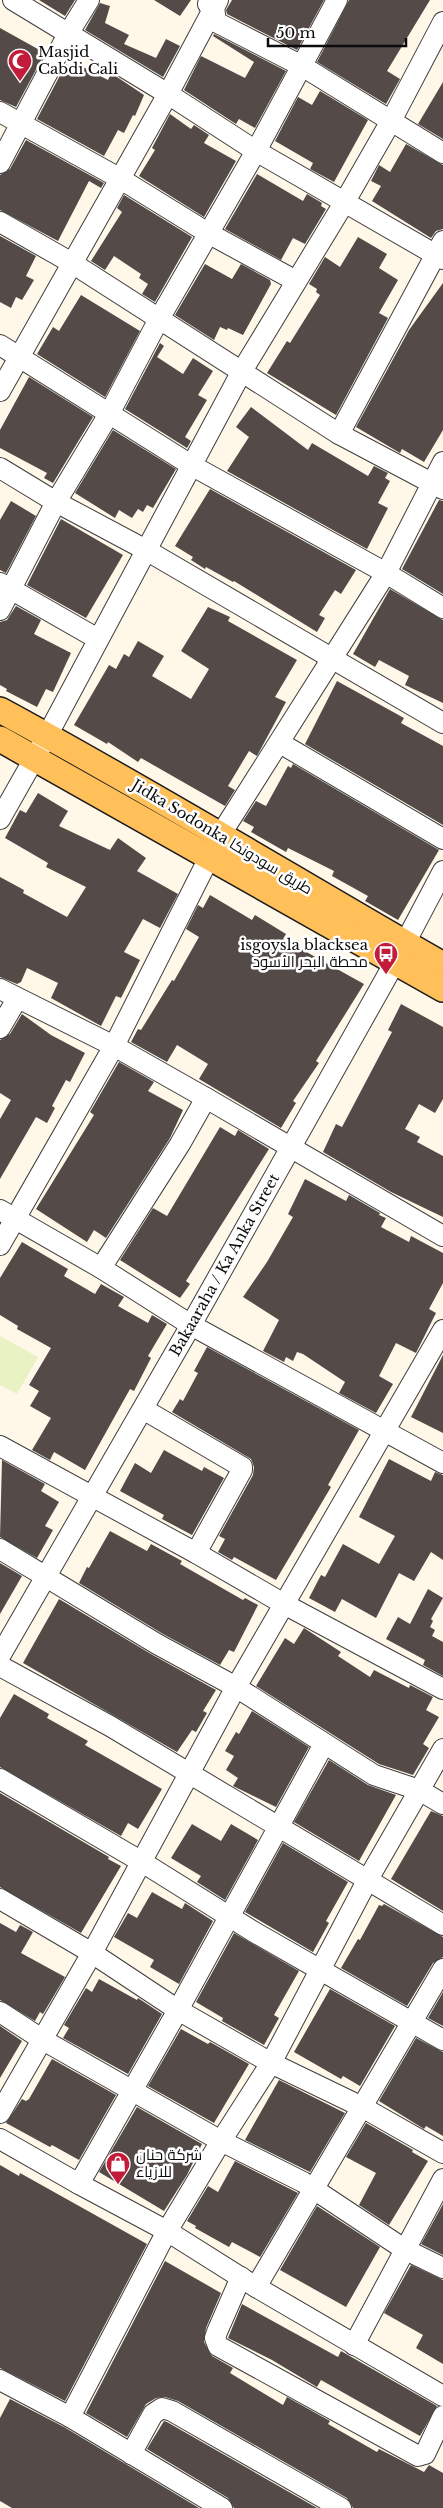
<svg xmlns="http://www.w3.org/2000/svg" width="443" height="2508" viewBox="0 0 443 2508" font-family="'Libre Baskerville',Cairo,serif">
  <rect width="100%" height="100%" fill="#fff8e9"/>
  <polygon fill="#e8f2c3" points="0,1336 38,1357 17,1394 0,1385"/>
  <g fill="#544a47">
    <polygon points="39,0 75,0 65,16"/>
    <polygon points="154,0 191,0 180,16"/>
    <polygon points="232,0 324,0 297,50 227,14 226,10"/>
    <polygon points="349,0 430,0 387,71 400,79 386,104 317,62"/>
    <polygon points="100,3 110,6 105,23 129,35 124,44 156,58 166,39 180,46 163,77 85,30"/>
    <polygon points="0,28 45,53 16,107 0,100"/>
    <polygon points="214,34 286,71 255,128 239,119 236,124 184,90 201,56 245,78 254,62 213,36"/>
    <polygon points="66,64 76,70 79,65 108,80 111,73 144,95 135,116 133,115 124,133 118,130 104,156 37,119"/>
    <polygon points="443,82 443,139 418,124"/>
    <polygon points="320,91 368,120 334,182 310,169 313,163 275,141 298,97 312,105"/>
    <polygon points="170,114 191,129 194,125 209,135 204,143 236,161 204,217 139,176 155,150 152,148"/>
    <polygon points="26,140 104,183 101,188 89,181 58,241 0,210 0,175 10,169"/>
    <polygon points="406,144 443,165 443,229 436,231 431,238 372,201 381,186 371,181 379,165 390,172"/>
    <polygon points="257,174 303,201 307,194 322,203 321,206 326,209 305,244 293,238 281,260 225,229"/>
    <polygon points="124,195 192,237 155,302 142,294 148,284 139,278 141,274 114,256 105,270 91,261 122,212 117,208"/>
    <polygon points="0,236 36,256 26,276 34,280 22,300 16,297 11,308 0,302"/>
    <polygon points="358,237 387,254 379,268 398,280 379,313 388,318 336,415 267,373 287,341 290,343 320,295 316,292 317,289 309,284 325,257 340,267"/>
    <polygon points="205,264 232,279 241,264 270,280 271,284 243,335 228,328 227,330 220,327 214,340 175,315"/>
    <polygon points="443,283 443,430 424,462 402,449 400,453 356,427 409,330"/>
    <polygon points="81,295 140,331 105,397 37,354 53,327 59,331"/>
    <polygon points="160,343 164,346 157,357 183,374 193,358 213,371 198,395 207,400 185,437 191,441 187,448 125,409"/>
    <polygon points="29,377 93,417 53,483 44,478 47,473 0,448 0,430"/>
    <polygon points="251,407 308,450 312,443 368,476 374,466 388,473 385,478 390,481 378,503 388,508 367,549 227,471 249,437 236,427"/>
    <polygon points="113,430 176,469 153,508 147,505 143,512 138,509 132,518 119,510 115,518 75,493"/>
    <polygon points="210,489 356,570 341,594 335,590 319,615 325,618 317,632 234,581 233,582 206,567 205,569 191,560 193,557 175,546"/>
    <polygon points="439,500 443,501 443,594 402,569"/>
    <polygon points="11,501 36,516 6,573 0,570 0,520"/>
    <polygon points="61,519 123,555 86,618 27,585"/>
    <polygon points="390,589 443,620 443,703 405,685 409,676 379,660 375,667 353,654"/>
    <polygon points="16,606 41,620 34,634 71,653 53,692 46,689 37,707 6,691 7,689 0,685 0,622 7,620"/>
    <polygon points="208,607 230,617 228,621 297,660 275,697 286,702 257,756 249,751 228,786 235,790 225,806 141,758 138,762 108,742 107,744 74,725 109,665 116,669 124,654 129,657 138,641 164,656 152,676 191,699 209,669 181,651"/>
    <polygon points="337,681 404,718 401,723 443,746 443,825 305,744"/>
    <polygon points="293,764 439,850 398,920 365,901 368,896 332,876 334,871 288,848 286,852 251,832 254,827 243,821 256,801 266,806 288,766 291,768"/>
    <polygon points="38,793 68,811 59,826 110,850 118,838 146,858 137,871 178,894 160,928 143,919 124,952 140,960 121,998 116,996 101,1026 51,998 58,983 27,968 21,982 17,984 0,977 0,877 24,890 23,893 67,917 86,887 46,867 48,863 5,838 20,810 26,813"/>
    <polygon points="210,895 252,920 255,915 286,934 283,939 364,984 316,1061 319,1063 293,1101 296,1103 281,1128 199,1079 208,1064 177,1045 167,1062 131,1042 138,1029 141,1030 172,980 174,981 199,937 186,929 198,905 203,908"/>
    <polygon points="401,1004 443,1027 443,1099 435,1113 419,1104 405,1129 420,1137 417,1142 443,1156 443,1217 391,1192 323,1152 336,1124 342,1127 392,1032 388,1030"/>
    <polygon points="22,1014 51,1035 85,1053 70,1082 66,1080 52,1106 55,1108 47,1123 36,1117 0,1179 0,1119 11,1100 0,1093 0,1040 10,1034"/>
    <polygon points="119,1062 154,1082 148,1091 183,1110 170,1138 106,1238 94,1230 87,1242 36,1209 94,1115 90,1112"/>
    <polygon points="220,1127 235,1136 238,1130 269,1149 186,1281 190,1284 180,1298 120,1260 153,1208 167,1216"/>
    <polygon points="305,1179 346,1201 349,1195 380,1213 379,1215 386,1218 381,1227 409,1242 411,1236 443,1253 443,1283 429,1309 436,1313 416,1353 396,1343 379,1376 393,1384 376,1413 339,1393 345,1382 303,1354 297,1352 293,1361 286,1357 284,1362 263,1351 279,1320 243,1297 267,1262 293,1217 288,1214"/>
    <polygon points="22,1242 68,1269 64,1276 95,1294 101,1284 124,1297 118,1306 148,1323 152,1315 167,1324 148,1356 151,1358 134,1391 130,1389 85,1470 54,1452 50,1460 32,1450 51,1418 30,1406 39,1391 29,1385 51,1348 17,1329 18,1326 0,1315 0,1278"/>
    <polygon points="207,1347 359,1430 328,1485 331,1487 276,1580 234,1557 232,1560 218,1552 225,1539 219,1536 253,1475 254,1467 251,1459 172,1412 180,1399 183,1401 198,1373 194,1371"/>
    <polygon points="443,1355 443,1433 411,1417"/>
    <polygon points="164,1450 202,1471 204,1467 224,1478 192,1535 162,1519 164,1515 120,1491 135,1463 151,1473"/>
    <polygon points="389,1459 431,1481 435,1472 443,1475 443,1560 431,1552 414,1581 399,1573 376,1618 342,1599 335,1612 309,1598 321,1575 325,1577 343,1544 379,1564 395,1536 359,1517"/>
    <polygon points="2,1460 45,1484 41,1491 59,1502 45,1526 53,1530 37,1558 0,1537"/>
    <polygon points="110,1531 147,1551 151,1544 182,1561 180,1564 243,1600 245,1598 258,1605 234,1652 229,1650 220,1665 163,1634 79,1583 87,1567 89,1568"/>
    <polygon points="0,1563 22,1576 0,1614"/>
    <polygon points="428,1589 443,1598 431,1619 433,1621 430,1627 435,1630 432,1636 443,1642 443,1676 423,1665 425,1660 386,1639 398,1617 410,1624"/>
    <polygon points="59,1599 151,1654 216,1690 203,1711 207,1713 196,1732 192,1730 177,1752 23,1663"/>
    <polygon points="304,1628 341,1652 338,1656 370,1677 374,1670 409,1688 410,1685 433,1697 426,1710 439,1717 423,1744 429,1748 413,1775 379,1764 256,1686 285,1638 294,1644"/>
    <polygon points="14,1694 49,1714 47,1718 88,1741 85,1745 162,1789 138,1829 128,1823 121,1836 0,1767 0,1718"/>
    <polygon points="252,1711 309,1747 276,1807 233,1786 238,1778 226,1770 234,1756 225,1751 236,1732 239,1734"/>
    <polygon points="329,1760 368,1785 396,1795 359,1861 294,1822"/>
    <polygon points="0,1793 109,1857 108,1859 121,1866 81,1933 0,1887"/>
    <polygon points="431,1811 443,1816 443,1911 391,1879"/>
    <polygon points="192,1824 221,1841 231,1824 258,1840 225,1900 197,1882 201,1876 171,1858"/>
    <polygon points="283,1843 348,1882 326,1921 329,1923 313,1952 245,1912"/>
    <polygon points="152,1892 182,1909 185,1903 213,1921 179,1984 150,1967 154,1960 114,1937 128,1913 137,1918"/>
    <polygon points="384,1904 443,1937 443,1957 433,1963 407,2006 341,1968 358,1939 360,1940 379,1905 382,1906"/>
    <polygon points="0,1923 16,1932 20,1925 33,1932 21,1953 65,1977 43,2014 40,2012 35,2021 0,2000"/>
    <polygon points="234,1933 299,1971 274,2015 279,2018 264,2045 222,2021 223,2018 196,2002"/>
    <polygon points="99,1979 137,2000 138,1998 162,2014 128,2074 63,2038 69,2028 64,2025 86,1988 92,1992"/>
    <polygon points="330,1989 395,2026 360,2086 343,2076 341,2079 294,2052"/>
    <polygon points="443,1992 443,2026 428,2018"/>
    <polygon points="0,2026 22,2041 0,2078"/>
    <polygon points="181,2029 208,2044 210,2042 249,2064 214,2123 148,2086"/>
    <polygon points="416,2038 443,2052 443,2136 426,2126 424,2129 379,2101"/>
    <polygon points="52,2059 116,2095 79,2160 52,2145 50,2147 6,2123 22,2099 26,2101 29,2099"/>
    <polygon points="279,2080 345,2113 310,2172 245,2140"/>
    <polygon points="137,2107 202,2144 187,2175 164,2211 99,2172"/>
    <polygon points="366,2123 413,2150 412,2152 428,2161 389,2225 359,2205 376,2173 346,2157"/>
    <polygon points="235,2161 298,2193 260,2257 232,2242 229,2247 195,2228 196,2226 187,2221 208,2186 218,2192"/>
    <polygon points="0,2165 19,2176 20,2173 147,2244 65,2401 0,2368"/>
    <polygon points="443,2204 443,2255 421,2244"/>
    <polygon points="317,2206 380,2247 346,2307 280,2270"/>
    <polygon points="165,2261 221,2293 206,2328 204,2342 212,2356 233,2368 230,2373 283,2405 287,2397 330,2421 328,2424 377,2452 379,2449 424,2472 429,2465 443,2473 443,2508 353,2508 347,2498 178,2401 165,2397 156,2398 146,2404 127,2437 86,2413"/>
    <polygon points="411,2265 443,2280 443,2364 416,2348 423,2335 384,2313"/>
    <polygon points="242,2304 338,2357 341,2351 437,2406 420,2436 321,2380 317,2387 272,2360 228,2338"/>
    <polygon points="10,2399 64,2427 199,2508 12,2508 0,2501 0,2418"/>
    <polygon points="164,2421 167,2422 317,2508 234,2508 228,2498 147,2449"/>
  </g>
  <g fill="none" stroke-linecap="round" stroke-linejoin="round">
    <defs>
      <g id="minor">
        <polyline points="13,0 168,94 256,151 443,259"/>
        <polyline points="208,4 214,7 216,22 302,66 443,153"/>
        <polyline points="0,112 119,178 208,233 296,281"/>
        <polyline points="0,163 68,34 89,0"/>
        <polyline points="0,222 72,263 339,434 443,489"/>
        <polyline points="0,345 191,465 386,573 443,608"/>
        <polyline points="0,391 168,94 218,0"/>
        <polyline points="339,434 443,241"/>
        <polyline points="0,468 56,502 146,550 443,723"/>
        <polyline points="0,583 98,639"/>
        <polyline points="0,610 56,502 109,414 159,319 256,151 337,0"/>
        <polyline points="280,743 443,839"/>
        <polyline points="0,819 47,736 242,371 344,203 391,121 443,22"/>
        <polyline points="0,989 114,1046 206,1098 443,1236"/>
        <polyline points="0,1028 17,999"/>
        <polyline points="0,1210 101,1268 191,1325 443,1463"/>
        <polyline points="0,1245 114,1046 221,834 386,573 443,462"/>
        <polyline points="101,1268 180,1144 206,1098"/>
        <polyline points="143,1409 242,1467 242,1470 196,1553"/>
        <polyline points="0,1446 196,1553 284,1604 443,1689"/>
        <polyline points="0,1549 157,1644 236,1687 374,1775 419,1790 443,1804"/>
        <path id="s1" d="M 0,1656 L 191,1325 L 395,962 L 443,871"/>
        <polyline points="0,1666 110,1726 443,1925"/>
        <polyline points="0,1779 142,1862 254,1932 443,2040"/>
        <polyline points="0,1899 92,1953 178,2010 271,2063 362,2107 443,2153"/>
        <polyline points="0,2012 43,2040 221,2141 303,2182 404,2249 443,2268"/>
        <polyline points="0,2113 92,1953 236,1687 443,1330"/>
        <polyline points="0,2139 79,2184 167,2231 256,2287 443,2396"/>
        <polyline points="79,2184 178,2010 324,1744"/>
        <polyline points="241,2277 217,2332 215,2338 218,2346 418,2456 425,2454 443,2416"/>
        <polyline points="256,2287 443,1969"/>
        <polyline points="354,2345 443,2179"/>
        <polyline points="0,2380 70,2417 222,2508"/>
        <polyline points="70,2417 167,2231 221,2141 271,2063 367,1881 443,1749"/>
        <polyline points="131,2454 153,2414 162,2408 172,2411 341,2508"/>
      </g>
      <g id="major">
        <path d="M 0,710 C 150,791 295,880 443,965"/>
        <polyline points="0,739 443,989"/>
      </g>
    </defs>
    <use href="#minor" stroke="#3e3e3e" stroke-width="22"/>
    <use href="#major" stroke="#1c1c1c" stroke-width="28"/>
    <use href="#minor" stroke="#fff" stroke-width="20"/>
    <use href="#major" stroke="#ffbf59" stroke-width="25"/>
  </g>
  <defs>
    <symbol id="mosque-pin" viewBox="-11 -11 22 30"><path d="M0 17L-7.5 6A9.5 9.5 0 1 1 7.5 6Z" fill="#c31c3b" stroke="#fff"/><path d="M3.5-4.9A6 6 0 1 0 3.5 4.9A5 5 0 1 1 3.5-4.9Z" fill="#fff"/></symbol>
    <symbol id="bus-pin" viewBox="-11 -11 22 30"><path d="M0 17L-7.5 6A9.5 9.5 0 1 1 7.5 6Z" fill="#c31c3b" stroke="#fff"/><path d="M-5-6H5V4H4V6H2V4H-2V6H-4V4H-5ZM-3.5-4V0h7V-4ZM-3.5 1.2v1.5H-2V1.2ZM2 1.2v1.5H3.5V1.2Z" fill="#fff"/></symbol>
    <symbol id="shop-pin" viewBox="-11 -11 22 30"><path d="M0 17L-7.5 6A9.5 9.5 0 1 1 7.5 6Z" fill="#c31c3b" stroke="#fff"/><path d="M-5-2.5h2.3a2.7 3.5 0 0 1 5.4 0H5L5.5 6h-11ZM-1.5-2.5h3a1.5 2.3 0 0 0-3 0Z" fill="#fff"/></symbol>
  </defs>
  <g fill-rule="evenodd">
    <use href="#mosque-pin" x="6" y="47" width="28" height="38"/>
    <use href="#bus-pin" x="372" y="940" width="28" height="38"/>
    <use href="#shop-pin" x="104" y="2150" width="28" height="38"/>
  </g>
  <g text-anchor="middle" stroke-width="5" stroke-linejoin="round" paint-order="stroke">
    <g font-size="15" fill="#0b0b0b" stroke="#fff" text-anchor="start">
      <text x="38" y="57">Masjid<tspan x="38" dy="17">Cabdi Cali</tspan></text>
      <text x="368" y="950" text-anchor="end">isgoysla blacksea<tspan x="368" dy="17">محطة البحر الأسود</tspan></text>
      <text x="136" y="2160">شركة حنان<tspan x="136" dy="17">للازياء</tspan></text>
    </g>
    <g font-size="15" fill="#0b0b0b" stroke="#fff">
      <text transform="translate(222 837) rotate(31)" y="5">Jidka Sodonka طريق سودونكا</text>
      <text dy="5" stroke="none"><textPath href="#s1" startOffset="451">Bakaaraha / Ka Anka Street</textPath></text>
    </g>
  </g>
  <path d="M268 38v8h138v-8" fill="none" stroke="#0b0b0b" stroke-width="2.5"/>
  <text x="276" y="38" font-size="15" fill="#0b0b0b" stroke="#ffffff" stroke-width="4" paint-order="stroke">50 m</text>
</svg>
